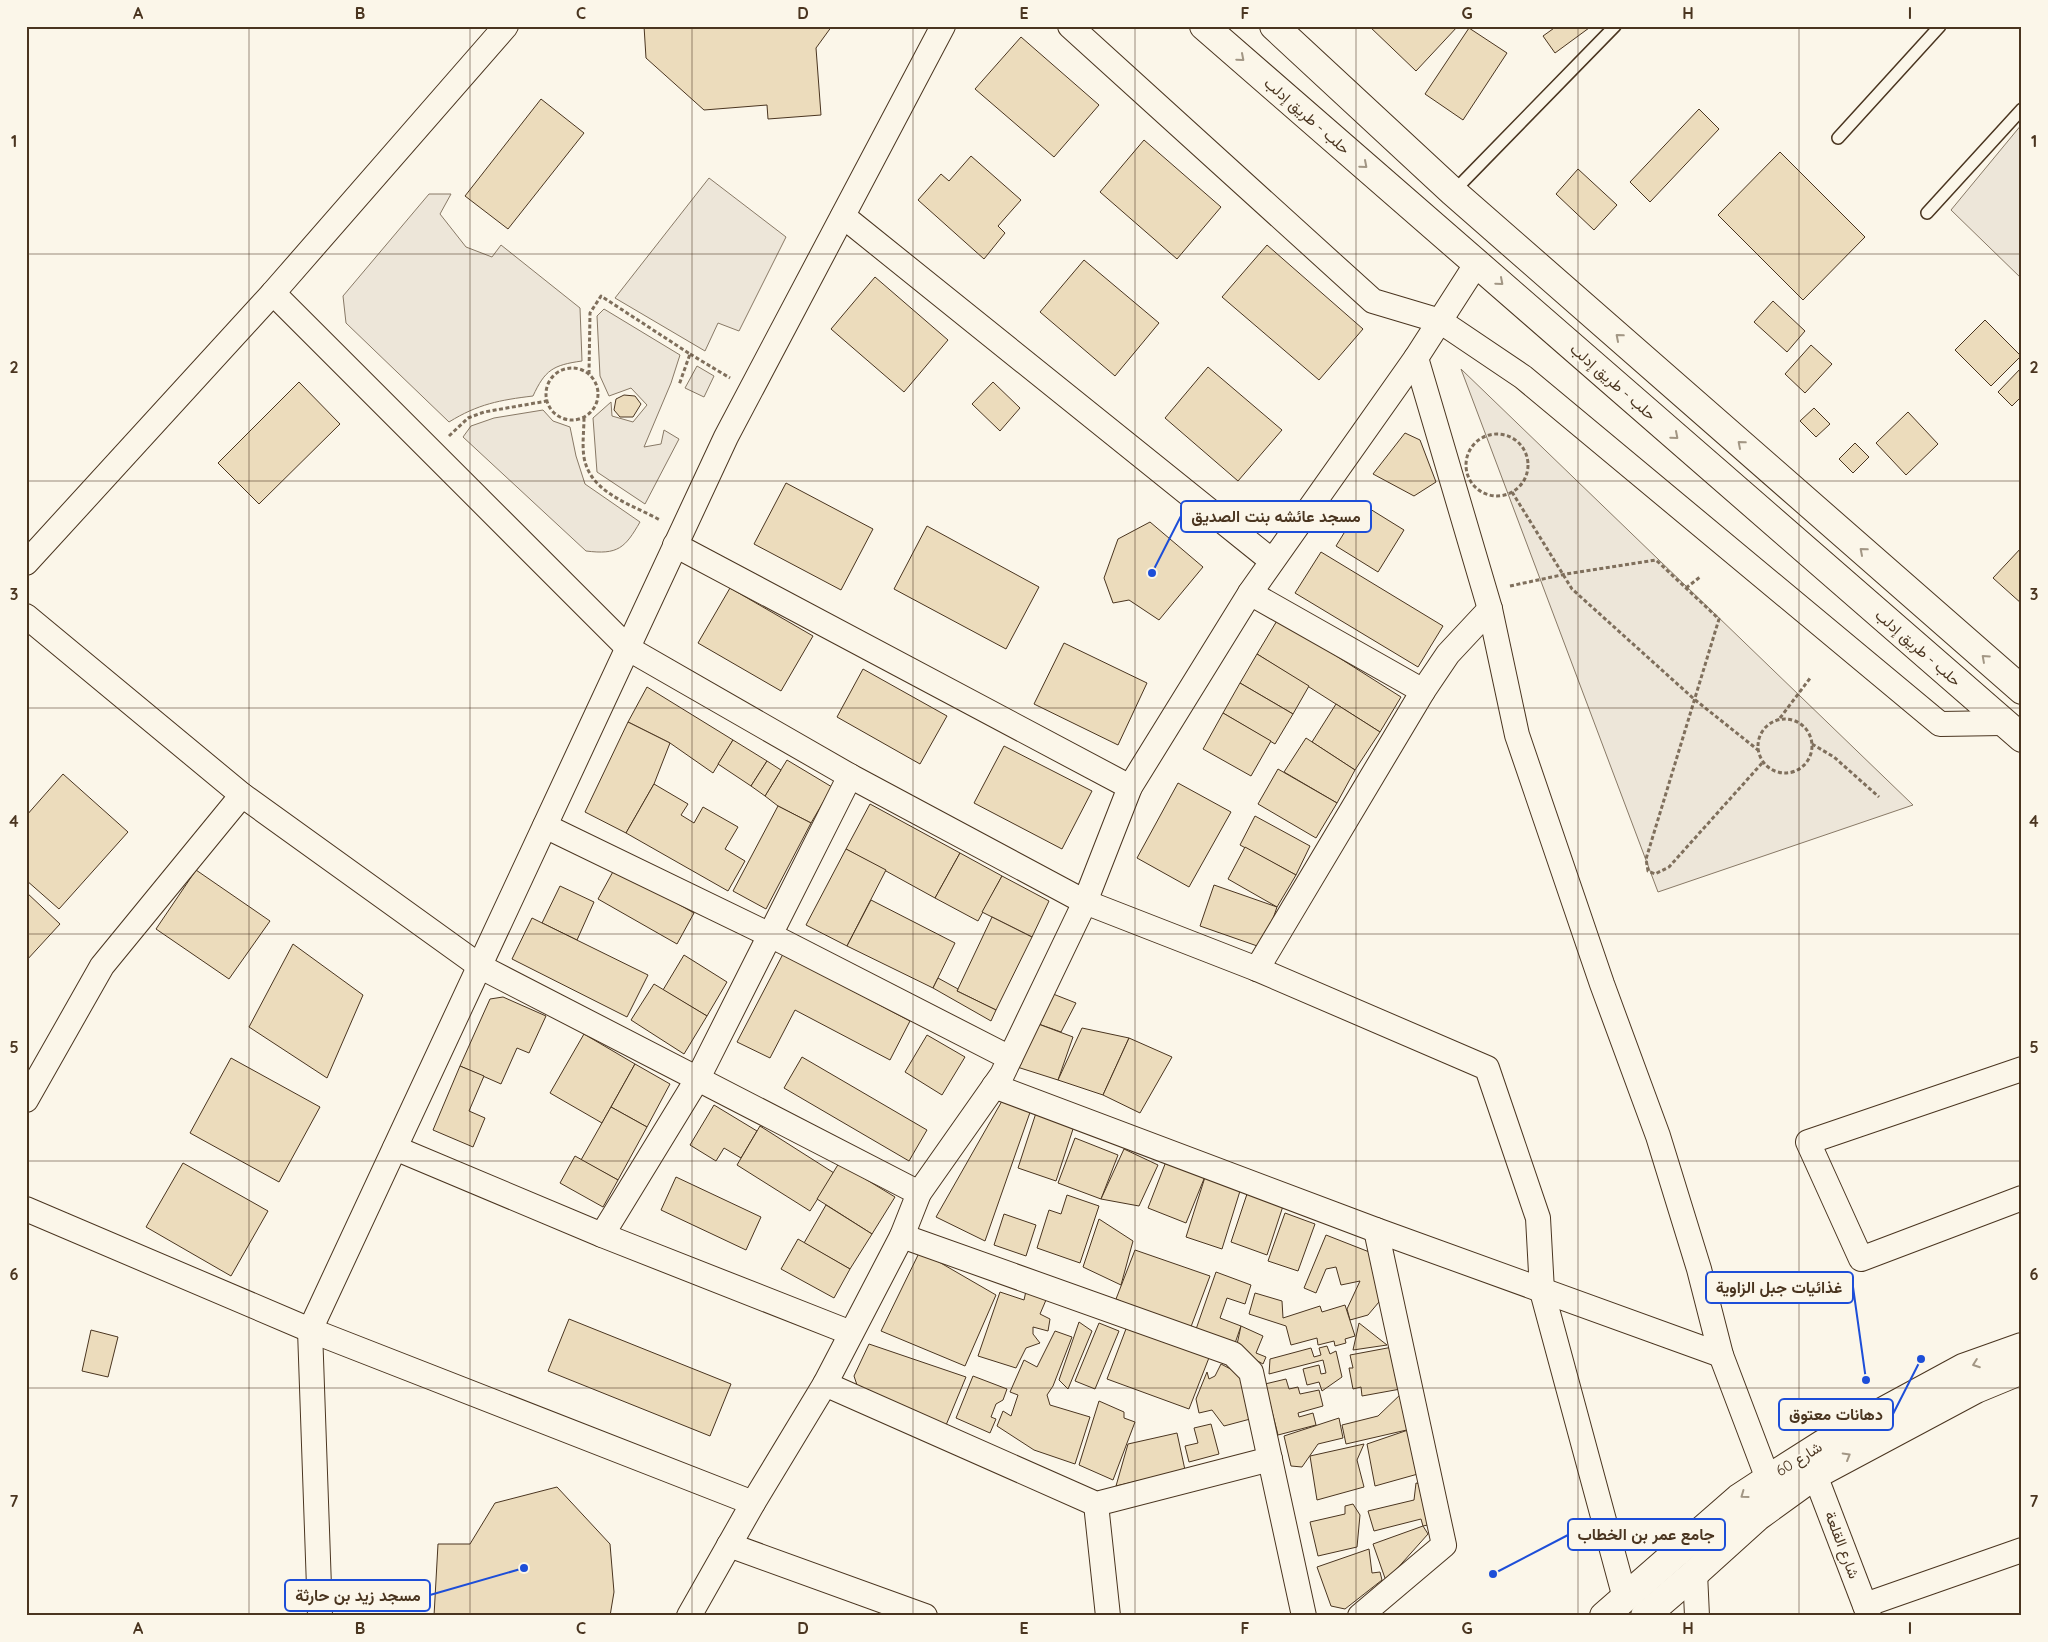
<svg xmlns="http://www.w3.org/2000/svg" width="2048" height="1642" viewBox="0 0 2048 1642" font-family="Quicksand,Vazirmatn,sans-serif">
  <rect width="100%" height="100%" fill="#fbf6e9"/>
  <g fill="#ede6d9" stroke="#887966">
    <polygon points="2022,124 2022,279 1951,210"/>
    <polygon points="709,178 786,237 739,331 718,323 705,351 615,298"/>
    <path d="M 429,194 L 451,194 L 440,214 L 466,247 L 492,257 L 501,245 L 580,308 L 582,361 C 553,365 545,370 533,396 C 500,400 478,404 449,422 L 346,323 L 343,296 Z"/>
    <polygon points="604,309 680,355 671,383 644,447 661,444 664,430 679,439 645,504 597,472 593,418 611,402 612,416 633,422 647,405 631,388 609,396 600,376 597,316"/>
    <polygon points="697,366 714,376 704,397 685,388"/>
    <polygon points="1461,369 1913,805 1658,892"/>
    <path d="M 543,410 L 553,421 L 570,427 L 576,456 L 585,484 L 640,522 C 625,548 618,555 586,551 L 463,437 L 471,426 L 494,418 Z"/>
  </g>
  <g fill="#ecdcbc" stroke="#4a3520">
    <polygon points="644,26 832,26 816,48 821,115 768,119 767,105 704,110 646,58"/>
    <polygon points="1369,26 1458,26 1416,71"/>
    <polygon points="1557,26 1588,26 1589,28 1555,53 1543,36"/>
    <polygon points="1469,28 1507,53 1463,120 1425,94"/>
    <polygon points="1021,37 1099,105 1054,157 975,89"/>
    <polygon points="541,99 584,133 508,229 465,196"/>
    <polygon points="1699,109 1719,129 1650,202 1630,182"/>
    <polygon points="1144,140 1221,207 1177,259 1100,192"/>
    <polygon points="1780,152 1865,237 1803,300 1718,215"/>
    <polygon points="971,156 1021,200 998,226 1005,233 984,259 918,200 941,174 949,181"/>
    <polygon points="1578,169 1617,205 1594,230 1556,194"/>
    <polygon points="1267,245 1363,329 1319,380 1222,297"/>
    <polygon points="1084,260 1159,323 1115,376 1040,312"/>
    <polygon points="875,277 948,340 904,392 831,329"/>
    <polygon points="1773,301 1805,331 1787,352 1754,322"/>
    <polygon points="1985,320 2021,356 1991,386 1955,350"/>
    <polygon points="1811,345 1832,364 1805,393 1785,374"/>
    <polygon points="1208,367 1282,430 1238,481 1165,418"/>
    <polygon points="2022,367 2022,396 2012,406 1998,392"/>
    <polygon points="299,382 340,424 259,504 218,463"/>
    <polygon points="993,382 1020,408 1000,431 972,404"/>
    <polygon points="624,395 635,396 641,404 633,417 620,417 614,410 616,399"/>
    <polygon points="1814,408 1830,424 1816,437 1800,421"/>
    <polygon points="1908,412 1938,444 1906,475 1876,443"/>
    <polygon points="1405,433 1420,440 1436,482 1414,496 1373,474"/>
    <polygon points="1855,443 1869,457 1853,473 1839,459"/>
    <polygon points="786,483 873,529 841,590 754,544"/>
    <polygon points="1362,504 1404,530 1378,572 1336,546"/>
    <polygon points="1150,522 1203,567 1159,620 1129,600 1113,603 1104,578 1118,539"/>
    <polygon points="927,526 1039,587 1006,649 894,589"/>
    <polygon points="2022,547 2022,604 1993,578"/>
    <polygon points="1321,552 1443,626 1418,667 1295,593"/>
    <polygon points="730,588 813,636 781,691 698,643"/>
    <polygon points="1278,619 1401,697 1380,732 1257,654"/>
    <polygon points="1064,643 1147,683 1118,745 1034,704"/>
    <polygon points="1257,654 1309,686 1293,714 1240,683"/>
    <polygon points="863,669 947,716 920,764 837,717"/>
    <polygon points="1240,683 1293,714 1275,744 1223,713"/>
    <polygon points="647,687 733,740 713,773 670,743 628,722"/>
    <polygon points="1336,704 1380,732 1355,770 1312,742"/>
    <polygon points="1223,713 1271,741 1251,776 1203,749"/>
    <polygon points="628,722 670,743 654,784 626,833 585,812"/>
    <polygon points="1306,738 1355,770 1337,803 1284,772"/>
    <polygon points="733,740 767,761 751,786 718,764"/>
    <polygon points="1004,746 1092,791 1062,849 974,803"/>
    <polygon points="787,760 832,787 811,823 778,806 765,796"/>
    <polygon points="767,761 781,770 765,796 751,786"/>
    <polygon points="1278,769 1337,803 1316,838 1258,804"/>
    <polygon points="63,774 128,832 59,909 26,880 26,816"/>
    <polygon points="1178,783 1231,812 1189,887 1137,858"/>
    <polygon points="654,784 688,804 681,815 694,823 703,807 738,827 725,849 745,861 728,891 626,833"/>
    <polygon points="870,804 960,853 935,898 846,849"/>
    <polygon points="778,806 811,823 766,909 733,891"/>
    <polygon points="1255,816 1310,846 1296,875 1240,845"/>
    <polygon points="1245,847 1296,875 1277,907 1228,879"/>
    <polygon points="846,849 886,870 847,946 806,925"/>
    <polygon points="960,853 1002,876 978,921 935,898"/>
    <polygon points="615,868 694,913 677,944 598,899"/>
    <polygon points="196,870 270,921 229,979 156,929"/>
    <polygon points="1002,876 1049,901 1032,937 982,912"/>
    <polygon points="1214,885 1277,907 1263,948 1200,926"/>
    <polygon points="560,886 594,902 577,940 542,923"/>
    <polygon points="26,892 60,924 26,961"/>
    <polygon points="871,900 955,943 933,988 847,946"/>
    <polygon points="992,917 1032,937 996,1010 957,991"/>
    <polygon points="532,918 648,975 627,1017 512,959"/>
    <polygon points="293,944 363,995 327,1078 249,1027"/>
    <polygon points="783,954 910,1021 890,1060 795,1010 770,1058 737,1042"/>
    <polygon points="684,955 727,982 707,1016 663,990"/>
    <polygon points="938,978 958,989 957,991 996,1010 991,1021 933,988"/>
    <polygon points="654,984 707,1016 684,1054 631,1020"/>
    <polygon points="1043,990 1076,1003 1061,1032 1033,1022"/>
    <polygon points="503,997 546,1016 529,1053 517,1048 501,1084 460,1066 490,999"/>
    <polygon points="1033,1022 1073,1037 1058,1080 1014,1066"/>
    <polygon points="1082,1028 1129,1038 1103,1095 1058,1080"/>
    <polygon points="584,1034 635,1064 602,1123 550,1093"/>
    <polygon points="927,1035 965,1057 942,1095 905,1072"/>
    <polygon points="1129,1038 1172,1057 1140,1113 1103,1095"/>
    <polygon points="802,1057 927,1130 909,1161 784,1088"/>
    <polygon points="231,1058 320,1107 279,1182 190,1133"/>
    <polygon points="635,1064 670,1084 647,1127 611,1107"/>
    <polygon points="460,1066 484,1076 469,1111 485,1118 473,1147 433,1130"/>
    <polygon points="1002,1101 1034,1101 985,1241 936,1217"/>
    <polygon points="714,1105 757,1131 741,1158 724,1148 716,1161 690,1145"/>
    <polygon points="611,1107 647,1127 618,1180 581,1160"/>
    <polygon points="1036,1113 1074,1126 1056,1181 1018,1168"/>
    <polygon points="760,1126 834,1173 810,1211 737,1165"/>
    <polygon points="1075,1138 1118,1155 1101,1199 1058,1183"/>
    <polygon points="1124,1149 1158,1165 1139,1206 1101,1199"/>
    <polygon points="575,1156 618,1180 603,1207 560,1183"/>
    <polygon points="1167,1159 1206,1174 1186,1223 1148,1208"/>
    <polygon points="183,1163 268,1211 231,1276 146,1227"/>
    <polygon points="839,1163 895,1197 872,1234 817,1199"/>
    <polygon points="1206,1174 1240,1191 1222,1249 1186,1237"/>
    <polygon points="676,1177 761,1217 746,1250 661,1210"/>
    <polygon points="1248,1191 1284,1203 1267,1255 1231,1242"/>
    <polygon points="1067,1195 1099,1206 1080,1263 1037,1248 1049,1210 1061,1214"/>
    <polygon points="826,1205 872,1234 850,1269 804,1243"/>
    <polygon points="1285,1213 1315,1224 1298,1271 1268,1261"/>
    <polygon points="1004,1214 1036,1225 1026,1256 994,1245"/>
    <polygon points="1099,1219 1133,1241 1121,1285 1083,1267"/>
    <polygon points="1326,1235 1377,1255 1384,1296 1368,1315 1350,1320 1347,1309 1360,1281 1341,1285 1336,1267 1326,1269 1316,1293 1304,1288"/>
    <polygon points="798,1239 850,1269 834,1298 781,1269"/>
    <polygon points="1135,1250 1210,1276 1189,1332 1116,1299"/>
    <polygon points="920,1251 996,1295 965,1366 881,1331"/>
    <polygon points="1216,1272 1251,1285 1245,1304 1227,1298 1220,1318 1241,1326 1233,1349 1194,1335"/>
    <polygon points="1026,1291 1046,1300 1040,1314 1050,1319 1048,1331 1033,1327 1033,1334 1040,1343 1026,1348 1016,1368 978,1356 1000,1292 1024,1300"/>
    <polygon points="1255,1293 1282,1301 1283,1318 1320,1306 1322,1312 1345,1305 1355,1336 1345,1339 1346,1343 1335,1346 1334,1341 1318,1345 1317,1338 1291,1345 1286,1326 1249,1314"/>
    <polygon points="569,1319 731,1384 710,1436 548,1371"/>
    <polygon points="1129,1321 1212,1350 1189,1409 1107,1379"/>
    <polygon points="1079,1322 1092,1331 1068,1389 1059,1380"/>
    <polygon points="1099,1323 1119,1331 1095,1389 1075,1381"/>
    <polygon points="1359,1323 1387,1345 1353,1350"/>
    <polygon points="1241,1326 1263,1336 1256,1353 1266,1357 1263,1364 1236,1349"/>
    <polygon points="91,1330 118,1337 108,1377 82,1371"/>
    <polygon points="1055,1331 1072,1337 1053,1386 1047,1395 1050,1405 1090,1417 1075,1464 1034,1450 997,1426 1003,1411 1011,1416 1018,1395 1010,1392 1024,1360 1037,1367"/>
    <polygon points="869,1344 966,1377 944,1430 861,1397 854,1376"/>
    <polygon points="1327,1346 1330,1354 1336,1351 1342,1377 1322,1391 1319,1382 1307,1385 1303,1369 1319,1365 1321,1374 1326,1373 1323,1360 1269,1374 1270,1359 1311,1348 1314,1357 1321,1355 1319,1348"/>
    <polygon points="1398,1346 1406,1388 1362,1396 1361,1387 1353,1389 1349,1368 1353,1368 1350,1355"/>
    <polygon points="1221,1364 1242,1375 1254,1418 1224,1426 1212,1410 1199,1413 1196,1399 1207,1372 1209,1379 1215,1376"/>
    <polygon points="973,1376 1007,1389 1003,1400 996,1404 991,1417 996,1419 990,1433 956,1418"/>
    <polygon points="1286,1379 1289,1389 1298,1387 1300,1394 1319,1390 1323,1406 1298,1413 1299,1417 1313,1413 1316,1425 1278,1435 1265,1384"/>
    <polygon points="1403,1392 1411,1429 1346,1444 1342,1425 1378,1416"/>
    <polygon points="1099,1401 1124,1412 1124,1418 1135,1422 1113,1480 1079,1465"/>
    <polygon points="1339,1418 1343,1438 1318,1444 1302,1467 1291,1466 1284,1436"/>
    <polygon points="1211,1424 1219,1454 1189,1462 1185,1446 1198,1443 1194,1428"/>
    <polygon points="1411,1429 1425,1472 1375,1486 1367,1444"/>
    <polygon points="1177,1433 1185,1470 1116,1486 1128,1444"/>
    <polygon points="1364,1444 1357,1460 1364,1487 1317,1500 1310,1456"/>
    <polygon points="1416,1483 1427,1485 1437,1523 1423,1526 1421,1519 1374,1531 1368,1511 1414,1500"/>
    <polygon points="557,1487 610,1544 614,1592 610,1616 434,1616 438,1544 470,1544 495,1503"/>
    <polygon points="1353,1504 1360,1515 1357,1547 1318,1556 1310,1522 1345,1514 1345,1506"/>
    <polygon points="1423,1526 1428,1534 1386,1581 1373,1544"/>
    <polygon points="1369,1549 1372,1573 1380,1572 1382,1580 1345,1609 1331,1606 1317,1567"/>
  </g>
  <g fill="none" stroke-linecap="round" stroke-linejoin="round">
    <defs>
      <g id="lane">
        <polyline points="1838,138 1940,26"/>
        <polyline points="1453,192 1615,26"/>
        <polyline points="1927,213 2022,109"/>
      </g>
      <g id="street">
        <polyline points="1070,26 1373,301 1440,321 1523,377 1940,724 2003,723"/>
        <polyline points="843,216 1272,561"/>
        <polyline points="273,293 629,649 850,776 1085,902 1257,969 1487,1068 1538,1218 1542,1291 1625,1598"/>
        <polyline points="1416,358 1490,609 1517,735 1602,984 1658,1136 1699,1269 1721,1355 1768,1479"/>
        <polyline points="675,545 1130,787"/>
        <polyline points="26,563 273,293 506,26"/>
        <polyline points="1250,593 1423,691"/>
        <polyline points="26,616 242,795"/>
        <polyline points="545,826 770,935 1010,1058"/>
        <polyline points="1257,969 1423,691 1448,654 1490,609"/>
        <polyline points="2022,1069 1808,1142 1861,1259 2022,1198"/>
        <polyline points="994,1086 1376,1230 1721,1355"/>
        <polyline points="26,1100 102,966 242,795 481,967 919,1193"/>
        <polyline points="395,1148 602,1235 851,1333"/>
        <polyline points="26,1209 310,1330 753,1503"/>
        <polyline points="602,1235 698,1078 850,776"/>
        <polyline points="902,1236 1233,1354 1251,1372 1304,1616"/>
        <polyline points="825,1384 1096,1504 1270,1459"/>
        <polyline points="1815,1475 1869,1616"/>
        <polyline points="1096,1504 1108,1616"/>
        <polyline points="729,1545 925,1616"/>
        <polyline points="1695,1573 1697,1616"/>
        <polyline points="1865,1605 2022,1550"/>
        <polyline points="320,1616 310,1330 726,437 943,26"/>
        <polyline points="689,1616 753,1503 825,1384 902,1236 919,1193 1002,1075 1085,902 1130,787 1250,593 1416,358 1477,263"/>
        <polyline points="1360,1616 1444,1545 1376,1230"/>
      </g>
      <g id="primary">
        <polyline points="1204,26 2022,738"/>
        <polyline points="1274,26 1453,192 2022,690"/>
        <polyline points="1604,1616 1739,1498 1768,1479 1823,1444 1963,1368 2022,1347"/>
        <polyline points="1645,1616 1695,1573 1757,1517 1815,1475 1976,1389 2022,1370"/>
      </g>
    </defs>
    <use href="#lane" stroke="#4a3520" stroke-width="14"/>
    <use href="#street" stroke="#4a3520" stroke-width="26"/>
    <use href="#primary" stroke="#4a3520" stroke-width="30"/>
    <g stroke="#7f6f5c" stroke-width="3" stroke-dasharray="4 2.5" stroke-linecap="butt">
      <polyline points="690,354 730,378"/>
      <circle cx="572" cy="394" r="26"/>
      <polyline points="589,374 590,313 601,296 690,354 679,385"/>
      <path d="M 584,418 C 584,432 581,452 586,465 C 596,495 635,506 660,520"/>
      <circle cx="1497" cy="465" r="31"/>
      <polyline points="449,436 468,418 484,412 547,401"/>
      <polyline points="1512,492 1572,589 1694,699 1758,750"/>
      <polyline points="1510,586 1566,574 1656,560 1719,619 1646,859 1648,871 1655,874 1669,867 1763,762"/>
      <polyline points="1686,588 1700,577"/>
      <polyline points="1780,718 1811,677"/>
      <circle cx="1785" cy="746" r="27"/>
      <polyline points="1812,744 1834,757 1879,797"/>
    </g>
    <use href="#lane" stroke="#fbf6e9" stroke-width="11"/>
    <use href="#street" stroke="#fbf6e9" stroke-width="24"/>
    <use href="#primary" stroke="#fbf6e9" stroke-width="28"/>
  </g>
  <defs><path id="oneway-chevron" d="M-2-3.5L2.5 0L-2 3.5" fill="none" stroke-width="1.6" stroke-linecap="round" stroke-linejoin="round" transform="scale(1.25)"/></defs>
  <g stroke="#a29684">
    <use href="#oneway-chevron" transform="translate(1241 58) rotate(41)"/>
    <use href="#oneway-chevron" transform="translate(1364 165) rotate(41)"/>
    <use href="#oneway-chevron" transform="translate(1500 282) rotate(41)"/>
    <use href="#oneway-chevron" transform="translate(1619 337) rotate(-139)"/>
    <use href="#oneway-chevron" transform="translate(1675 436) rotate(41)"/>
    <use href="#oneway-chevron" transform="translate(1741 444) rotate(-139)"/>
    <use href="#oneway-chevron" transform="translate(1863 551) rotate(-139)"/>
    <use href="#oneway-chevron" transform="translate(1985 658) rotate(-138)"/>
    <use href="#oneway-chevron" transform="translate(1976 1364) rotate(160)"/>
    <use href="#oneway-chevron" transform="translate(1847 1456) rotate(-30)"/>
    <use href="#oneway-chevron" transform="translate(1744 1495) rotate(144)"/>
  </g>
  <path fill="none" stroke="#4a3520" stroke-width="1" stroke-opacity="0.55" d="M 249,26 L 249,1616M 470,26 L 470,1616M 692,26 L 692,1616M 913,26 L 913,1616M 1135,26 L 1135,1616M 1356,26 L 1356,1616M 1578,26 L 1578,1616M 1799,26 L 1799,1616M 26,254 L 2022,254M 26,481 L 2022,481M 26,708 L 2022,708M 26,934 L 2022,934M 26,1161 L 2022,1161M 26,1388 L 2022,1388"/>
  <g text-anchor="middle" stroke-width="4" stroke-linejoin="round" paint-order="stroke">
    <g font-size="15" fill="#4a3520" stroke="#fbf6e9">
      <text transform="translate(1307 116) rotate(41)" y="5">حلب - طريق إدلب</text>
      <text transform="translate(1613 382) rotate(41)" y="5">حلب - طريق إدلب</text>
      <text transform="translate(1918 648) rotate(41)" y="5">حلب - طريق إدلب</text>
      <text transform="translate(1799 1459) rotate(-32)" y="5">شارع 60</text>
      <text transform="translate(1842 1545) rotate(69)" y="5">شارع القلعة</text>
    </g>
  </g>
  <path fill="none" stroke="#1d4ed8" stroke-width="2" d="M1152 573L1181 516M1866 1380L1853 1287M1921 1359L1893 1414M1493 1574L1568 1535M524 1568L430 1595"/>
  <g fill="#1d4ed8" stroke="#fbf6e9" stroke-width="2">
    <circle cx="1152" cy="573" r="5"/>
    <circle cx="1866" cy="1380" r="5"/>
    <circle cx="1921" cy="1359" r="5"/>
    <circle cx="1493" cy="1574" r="5"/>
    <circle cx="524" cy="1568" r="5"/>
  </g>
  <g fill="#fbf6e9" stroke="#1d4ed8" stroke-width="2">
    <rect x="1181" y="501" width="190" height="31" rx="5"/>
    <rect x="1706" y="1272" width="147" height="31" rx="5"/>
    <rect x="1779" y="1399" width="114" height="31" rx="5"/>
    <rect x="1568" y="1519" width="157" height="31" rx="5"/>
    <rect x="285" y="1580" width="145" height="31" rx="5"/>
  </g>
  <g font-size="16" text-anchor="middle" font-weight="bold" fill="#4a3520">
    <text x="1276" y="522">مسجد عائشه بنت الصديق</text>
    <text x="1779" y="1293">غذائيات جبل الزاوية</text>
    <text x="1836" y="1420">دهانات معتوق</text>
    <text x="1646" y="1540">جامع عمر بن الخطاب</text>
    <text x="358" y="1601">مسجد زيد بن حارثة</text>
  </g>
  <rect width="2048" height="1642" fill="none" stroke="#fbf6e9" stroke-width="55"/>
  <rect x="28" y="28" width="1992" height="1586" fill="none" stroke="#4a3520" stroke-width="2"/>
  <g font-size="16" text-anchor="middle" font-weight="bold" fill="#4a3520">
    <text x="138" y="19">A</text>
    <text x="360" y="19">B</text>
    <text x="581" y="19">C</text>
    <text x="803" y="19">D</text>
    <text x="1024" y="19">E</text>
    <text x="1245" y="19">F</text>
    <text x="1467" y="19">G</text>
    <text x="1688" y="19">H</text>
    <text x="1910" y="19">I</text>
    <text x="14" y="147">1</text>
    <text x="2034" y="147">1</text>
    <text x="14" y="373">2</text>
    <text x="2034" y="373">2</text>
    <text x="14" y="600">3</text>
    <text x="2034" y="600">3</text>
    <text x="14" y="827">4</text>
    <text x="2034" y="827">4</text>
    <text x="14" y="1053">5</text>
    <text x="2034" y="1053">5</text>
    <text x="14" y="1280">6</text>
    <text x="2034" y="1280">6</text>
    <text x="14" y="1507">7</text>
    <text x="2034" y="1507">7</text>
    <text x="138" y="1634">A</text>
    <text x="360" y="1634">B</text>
    <text x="581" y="1634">C</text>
    <text x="803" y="1634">D</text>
    <text x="1024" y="1634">E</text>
    <text x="1245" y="1634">F</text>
    <text x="1467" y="1634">G</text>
    <text x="1688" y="1634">H</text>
    <text x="1910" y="1634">I</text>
  </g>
</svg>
